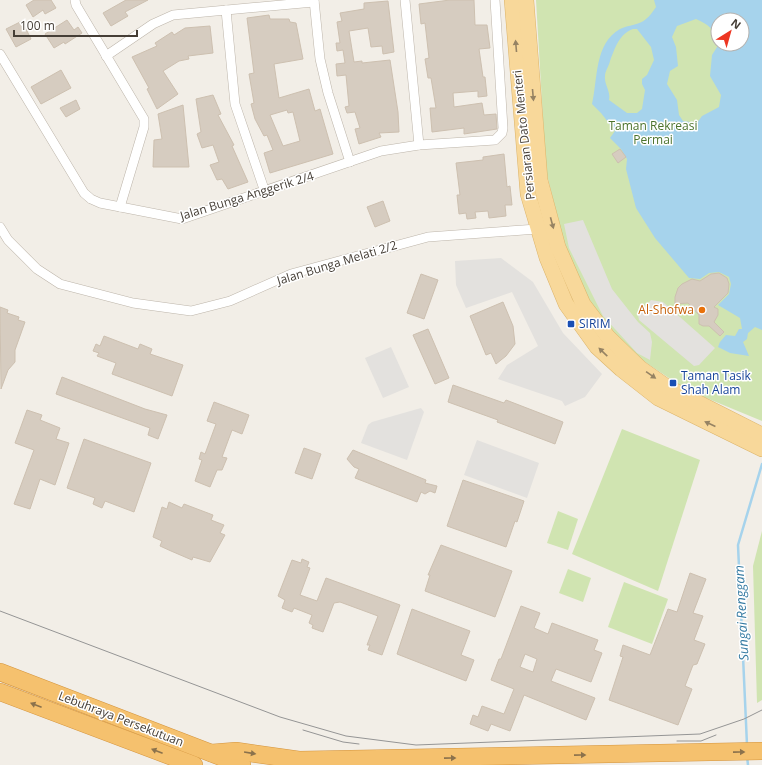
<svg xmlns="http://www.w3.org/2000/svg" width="762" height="765" viewBox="0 0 762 765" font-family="'Open Sans',sans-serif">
  <rect width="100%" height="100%" fill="#f2eee7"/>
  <g fill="#d0e4b1" fill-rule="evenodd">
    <path d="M 536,0 L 762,0 L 762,421 L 687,390 L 636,356 L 601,319 L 584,292 L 563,239 L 546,171 ZM 718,20 L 742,20 L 742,44 L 718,44 Z"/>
    <polygon points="622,429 700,460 658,591 572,554"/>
    <polygon points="558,511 578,519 568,550 547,543"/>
    <polygon points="762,531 762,700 757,703 753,566"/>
    <polygon points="568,569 591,578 583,602 559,593"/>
    <polygon points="624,582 668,599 652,644 608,627"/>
  </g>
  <g fill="#e3e1de">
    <polygon points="583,220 612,289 638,322 650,333 652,342 650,360 637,353 603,316 569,248 564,224"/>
    <polygon points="501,258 533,282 563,333 602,374 585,397 565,406 562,401 498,379 507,365 538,346 512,292 466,308 456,285 455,261"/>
    <polygon points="651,300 663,302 715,348 699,365 694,366 639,320 638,315"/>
    <polygon points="391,347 409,387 383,398 365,358"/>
    <polygon points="421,408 424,412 407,460 361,443 368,425 372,422"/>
    <polygon points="477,440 539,463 527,498 464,475"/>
  </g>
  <path fill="#a6d3ec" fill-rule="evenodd" d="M 654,0 L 762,0 L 762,330 L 755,327 L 748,333 L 747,339 L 743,342 L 749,356 L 730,353 L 718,347 L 720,342 L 726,335 L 735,336 L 739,329 L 742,329 L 740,318 L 718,305 L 729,294 L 731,284 L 729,277 L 719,272 L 709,273 L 700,279 L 689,278 L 655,238 L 636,208 L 626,169 L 627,159 L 621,149 L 610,138 L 615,131 L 601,113 L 592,104 C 598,79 594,44 620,29 C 628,25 640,25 646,19 C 650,16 653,11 656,7 ZM 696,19 C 708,24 714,29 718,42 L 718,20 L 742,20 L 742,44 L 719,44 L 712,55 L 710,76 L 721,95 L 719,107 L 702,116 L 697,123 L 683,121 L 679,115 L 677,100 L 667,84 L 670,71 L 678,66 L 676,47 L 672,37 L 677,26 ZM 633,29 L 637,29 L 651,47 L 654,60 L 647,75 L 642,79 L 642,84 L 645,90 L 642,109 L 637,113 L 627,113 L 609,100 C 611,91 604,85 605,76 C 605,71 609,66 610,61 C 615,48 619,34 633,29 Z"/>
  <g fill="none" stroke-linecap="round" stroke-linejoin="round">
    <g stroke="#a6d3ec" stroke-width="2.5">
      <polyline points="747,745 738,545 762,464"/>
      <polyline points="747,756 748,765"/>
    </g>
  </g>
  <g fill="#d6ccc0" stroke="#cdc0b0" fill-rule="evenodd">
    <polygon points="34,0 51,0 56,8 45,14 43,10 33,17 26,5"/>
    <polygon points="126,0 148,0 125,12 128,16 111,26 103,13"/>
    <polygon points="450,0 474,0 475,25 487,25 490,48 479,49 483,77 485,77 487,96 478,97 478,91 453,93 454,107 482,103 484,115 496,114 497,129 464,134 464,128 432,132 430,108 436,108 431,78 428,78 425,59 429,58 425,23 421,24 419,4"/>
    <polygon points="388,1 394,52 383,54 382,46 371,47 368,28 349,31 354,62 362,61 362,63 390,60 398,112 399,132 379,133 381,137 359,144 355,129 360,128 355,112 347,113 345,107 349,106 346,75 337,76 336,64 345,63 343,50 337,51 336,43 340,43 337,22 342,21 340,13 364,9 364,3"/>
    <path d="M 269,15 L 270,19 L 289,19 L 290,22 L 296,23 L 303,59 L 274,64 L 279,98 L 309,89 L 315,111 L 320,109 L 333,154 L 270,173 L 264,153 L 273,150 L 267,135 L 264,136 L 255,119 L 251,104 L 254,103 L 249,74 L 254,73 L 247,18 ZM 287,110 L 288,113 L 293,112 L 300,141 L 283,146 L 270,115 Z"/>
    <polygon points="67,20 74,30 78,27 82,33 65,44 64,42 54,48 45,34"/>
    <polygon points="22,21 31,39 16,47 6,29"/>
    <polygon points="210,26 213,53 188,56 189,59 179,61 163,71 178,94 157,109 147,89 149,88 132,57 157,46 155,43 172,32 174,35 185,28"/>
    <polygon points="61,70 71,88 41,104 31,87"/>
    <polygon points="213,95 221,114 218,115 234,145 232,146 248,182 228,189 222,179 217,180 210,165 219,162 213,145 202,148 197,134 201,132 196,99"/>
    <polygon points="76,100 80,109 66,117 60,108"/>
    <polygon points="183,105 189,167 153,167 154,140 162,139 158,114"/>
    <polygon points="620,149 626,157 618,163 612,154"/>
    <polygon points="504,154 507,187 510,186 512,205 505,205 506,216 489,218 488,211 475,212 476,218 467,219 466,213 459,214 457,195 460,195 456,163 483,160 483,157"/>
    <polygon points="383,201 390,221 375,227 367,207"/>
    <polygon points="719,273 727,278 729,284 728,293 714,307 718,309 718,315 714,322 724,332 720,336 709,326 703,326 699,324 699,315 688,303 675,304 675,297 678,288 682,284 692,279 700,281 711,274"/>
    <polygon points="421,274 438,280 424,319 407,313"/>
    <polygon points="503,302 513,326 515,344 506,356 496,364 491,353 486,355 470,316"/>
    <polygon points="0,307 8,310 7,313 19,317 18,320 25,322 15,350 15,362 8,370 1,389"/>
    <polygon points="428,329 449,378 435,384 413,335"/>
    <polygon points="104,336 138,349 140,344 152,349 150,354 183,365 172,396 112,374 116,363 97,356 99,353 93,351 96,344 100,346"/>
    <polygon points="62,377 145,409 167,415 158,439 148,435 150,428 56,394"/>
    <polygon points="453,385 504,403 506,400 563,422 555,444 497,422 498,420 448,402"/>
    <polygon points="214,402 249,415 242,434 232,430 222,457 227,458 222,470 217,470 210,487 195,481 202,460 199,459 201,452 205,454 216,424 207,421"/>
    <polygon points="27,410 42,415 40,420 60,428 56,439 69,443 55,485 40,479 30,509 14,504 34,450 15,443"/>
    <polygon points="84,439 151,463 134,512 105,501 102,508 93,504 95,498 67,488"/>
    <polygon points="304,448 321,454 312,479 295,473"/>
    <polygon points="353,450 426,480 425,483 437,486 435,493 430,491 425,494 421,492 417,502 355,478 359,469 354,467 347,459"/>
    <polygon points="463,480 524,501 517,522 515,521 506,547 447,526"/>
    <polygon points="169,502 182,508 184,504 213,515 211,520 224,525 220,533 225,535 210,562 193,557 192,560 171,551 160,546 162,541 153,537 162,507 167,509"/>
    <polygon points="441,545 512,571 495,617 425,591 430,575 428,575"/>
    <polygon points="302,559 309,562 307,567 310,568 300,595 317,601 326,578 400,605 382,655 368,650 370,645 367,645 378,616 340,602 334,603 323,632 312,628 313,625 309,623 312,615 294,608 292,612 282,608 285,600 278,596 292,560 301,563"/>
    <polygon points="690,573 706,579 693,613 703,616 694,640 705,644 697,664 693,665 685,686 692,689 678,725 609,700 623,657 620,656 623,645 650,655 668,609 677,612"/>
    <path d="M 521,606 L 540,613 L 534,628 L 548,634 L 552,623 L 598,640 L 594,650 L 602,653 L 591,682 L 556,669 L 551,681 L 595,698 L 586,720 L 524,695 L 510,731 L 491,724 L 488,731 L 470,724 L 473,715 L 478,717 L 482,706 L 504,714 L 514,689 L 491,680 L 499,659 L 501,659 ZM 525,654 L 537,659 L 533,672 L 520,667 Z"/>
    <polygon points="412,609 470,631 461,655 474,660 466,681 397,654"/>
  </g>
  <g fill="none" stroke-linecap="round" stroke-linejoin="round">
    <defs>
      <g id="street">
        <polyline points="75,0 76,5 144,119 144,127 120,207"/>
        <polyline points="314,0 320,59 328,93 350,162"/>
        <polyline points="405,0 419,145"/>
        <polyline points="226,10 235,104 265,192"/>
        <polyline points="0,54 84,193 91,199 100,203 182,219 381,151 419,145 495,140 502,133 503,128 495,0"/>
        <polyline points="106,56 153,24 173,15 314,2"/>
        <polyline points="0,227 8,240 37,269 60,284 133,303 191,311 230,301 291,274 428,237 537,229"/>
      </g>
      <g id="primary">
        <polyline points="512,0 528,194 547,258 566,304 597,347 621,369 658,398 762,449"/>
        <polyline points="526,0 540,180 558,247 583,304 608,337 640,368 667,387 762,435"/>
      </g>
      <g id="highway">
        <polyline points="0,672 242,765"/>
        <polyline points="0,692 194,765"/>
        <polyline points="211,753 236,751 299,760 762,751"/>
      </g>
    </defs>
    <use href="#street" stroke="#bdb5aa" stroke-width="10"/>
    <use href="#primary" stroke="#dcb46a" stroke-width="16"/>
    <use href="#highway" stroke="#d4953f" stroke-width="18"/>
    <use href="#street" stroke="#fff" stroke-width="9"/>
    <use href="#primary" stroke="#f8d89a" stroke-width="15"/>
    <use href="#highway" stroke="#f5c16e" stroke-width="17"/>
    <g stroke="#959595" stroke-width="1">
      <polyline points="0,611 280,717 346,736 416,745 700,734 744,719 762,710"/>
      <polyline points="303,730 343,742 359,744"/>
      <polyline points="677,741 701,741 716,735"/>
    </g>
  </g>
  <defs><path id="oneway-solid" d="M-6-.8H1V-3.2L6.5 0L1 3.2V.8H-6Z"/></defs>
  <g fill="#968363">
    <use href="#oneway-solid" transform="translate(516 46) rotate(-95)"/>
    <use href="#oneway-solid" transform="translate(533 95) rotate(85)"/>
    <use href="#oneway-solid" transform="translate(552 223) rotate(75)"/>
    <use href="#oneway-solid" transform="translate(603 352) rotate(-136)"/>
    <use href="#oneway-solid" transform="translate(651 375) rotate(35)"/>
    <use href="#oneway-solid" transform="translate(710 424) rotate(-155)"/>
  </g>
  <g fill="#8b724c">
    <use href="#oneway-solid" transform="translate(36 705) rotate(-159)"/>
    <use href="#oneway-solid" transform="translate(157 751) rotate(-159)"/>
    <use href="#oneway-solid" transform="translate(739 752) rotate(-1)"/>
    <use href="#oneway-solid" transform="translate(250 753) rotate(9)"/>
    <use href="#oneway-solid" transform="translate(580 755) rotate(-1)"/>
    <use href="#oneway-solid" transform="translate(450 758) rotate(-1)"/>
  </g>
  <circle fill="#e8710a" stroke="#fff" stroke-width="1.5" cx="702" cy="310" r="4"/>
  <g fill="#1a4fb4" stroke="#fff" stroke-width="1.5">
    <rect x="567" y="320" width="8" height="8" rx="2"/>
    <rect x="669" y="379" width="8" height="8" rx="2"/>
  </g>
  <g text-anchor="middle" stroke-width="3" stroke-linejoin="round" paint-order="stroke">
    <g font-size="12" fill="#4b732d" stroke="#fff">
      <text x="653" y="130">Taman Rekreasi<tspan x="653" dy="14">Permai</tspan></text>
    </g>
    <g font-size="12" fill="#453e36" stroke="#fff">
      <text transform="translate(524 135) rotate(-96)" y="4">Persiaran Dato Menteri</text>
      <text transform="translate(247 196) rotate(-17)" y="4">Jalan Bunga Anggerik 2/4</text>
      <text transform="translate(337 263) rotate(-17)" y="4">Jalan Bunga Melati 2/2</text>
      <text transform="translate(121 719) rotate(21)" y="4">Lebuhraya Persekutuan</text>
    </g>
    <g font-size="12" fill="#c56008" stroke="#fff" text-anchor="end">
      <text x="694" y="314">Al-Shofwa</text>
    </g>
    <g font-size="12" fill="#164399" stroke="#fff" text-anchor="start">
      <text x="579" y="328">SIRIM</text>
      <text x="681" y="380">Taman Tasik<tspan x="681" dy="14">Shah Alam</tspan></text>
    </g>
    <g font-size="13" font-style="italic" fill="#347aa2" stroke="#fff">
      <text transform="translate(741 613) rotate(-93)" y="5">Sungai Renggam</text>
    </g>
  </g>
  <g transform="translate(730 32) rotate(37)"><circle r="19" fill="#ffffff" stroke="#b5b2af"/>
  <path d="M0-3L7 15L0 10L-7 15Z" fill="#ed3622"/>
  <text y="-6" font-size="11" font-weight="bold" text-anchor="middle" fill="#453e36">N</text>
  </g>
  <path d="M14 30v6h123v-6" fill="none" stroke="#453e36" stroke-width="2"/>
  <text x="20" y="30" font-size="12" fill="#453e36" stroke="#ffffff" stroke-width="3" paint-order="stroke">100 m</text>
</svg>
